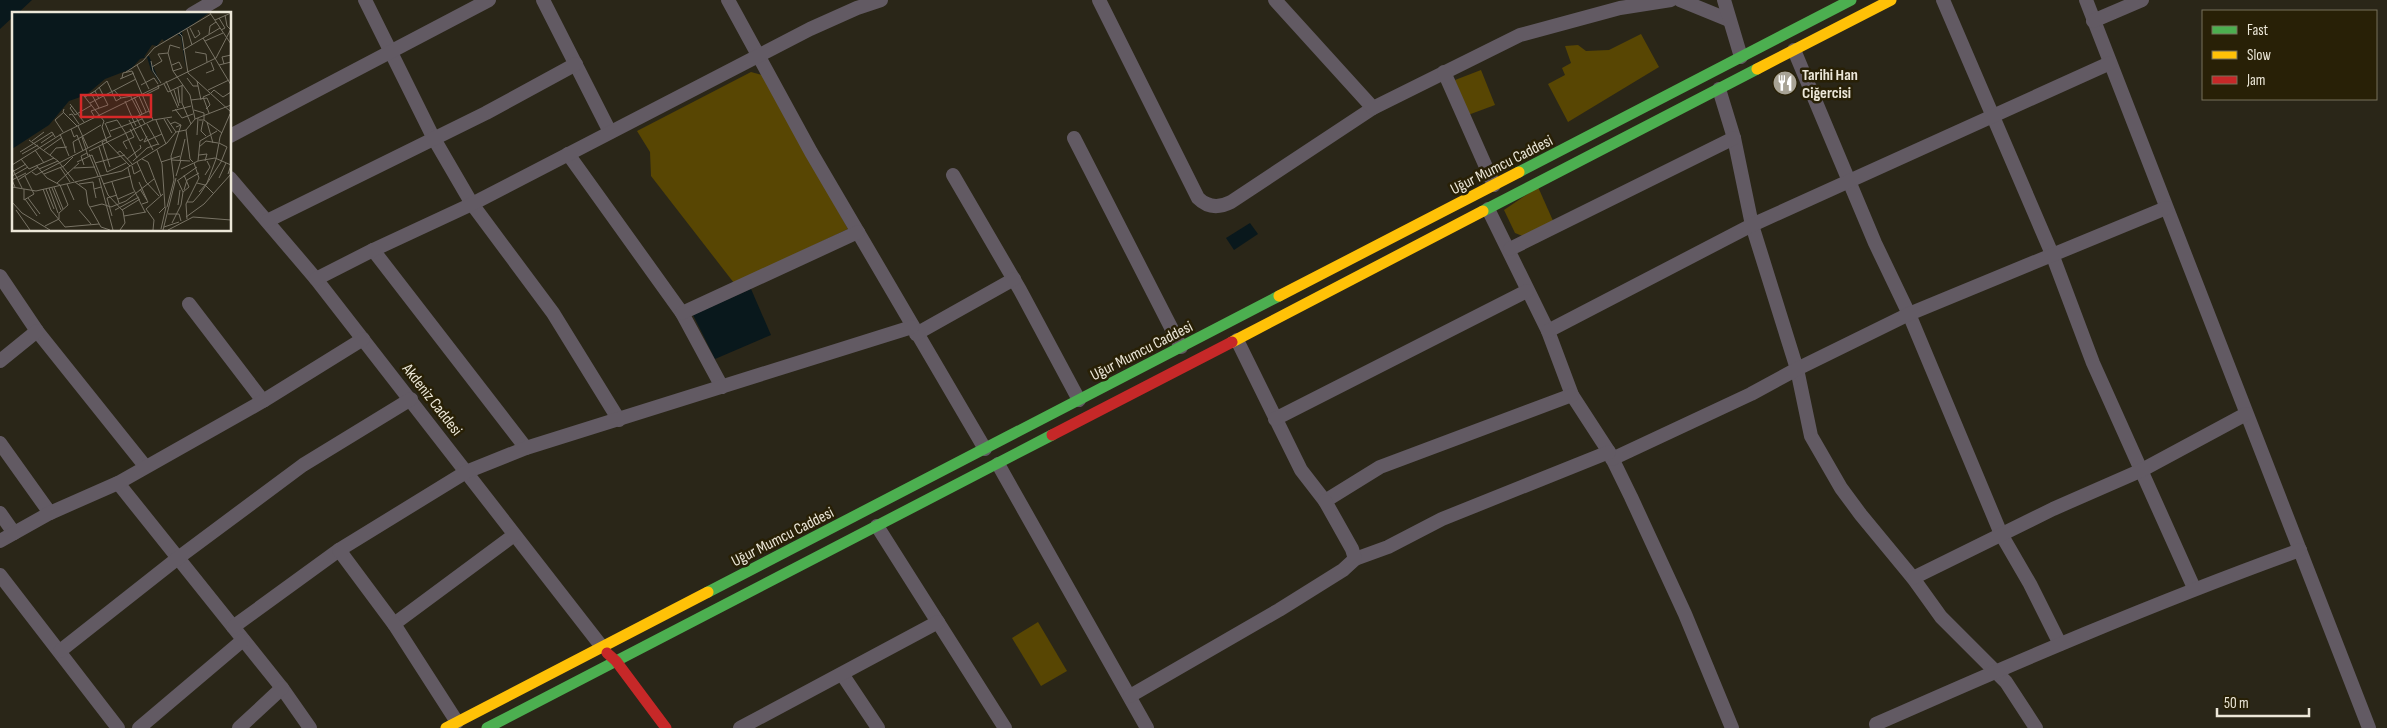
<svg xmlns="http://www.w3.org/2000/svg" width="2387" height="728" viewBox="0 0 2387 728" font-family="'Sofia Sans Condensed',sans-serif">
  <rect width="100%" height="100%" fill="#2a2618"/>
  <g fill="#584603">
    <polygon points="1641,34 1659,67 1568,122 1548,84 1565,75 1562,68 1571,63 1565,46 1578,45 1586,51 1609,50"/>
    <polygon points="1481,70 1495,105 1468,115 1455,80"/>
    <polygon points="751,72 762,75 848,229 734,283 651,176 650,152 637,131"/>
    <polygon points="1538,187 1554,223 1525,237 1515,233 1504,210"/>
    <polygon points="1038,622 1067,671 1041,686 1012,638"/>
  </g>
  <g fill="#09181c">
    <polygon points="0,0 32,0 17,14 14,14 14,16 0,29"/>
    <polygon points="1250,223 1258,234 1234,250 1226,238"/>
    <polygon points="751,289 771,335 715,359 693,315"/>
  </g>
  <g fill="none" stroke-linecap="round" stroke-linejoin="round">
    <g stroke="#625a63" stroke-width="14">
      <polyline points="365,0 433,137 472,204 553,313 619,420"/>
      <polyline points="543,0 610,132"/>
      <polyline points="728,0 811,152 985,449"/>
      <path d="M 1099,0 L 1198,198 C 1208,208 1219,208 1231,202 L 1373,108"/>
      <polyline points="1275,0 1373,108 1520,35 1620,8 1671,0"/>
      <polyline points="1680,0 1729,20"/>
      <polyline points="1724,0 1741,57"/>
      <polyline points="1943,0 2052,254 2093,363 2194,588"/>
      <polyline points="2086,0 2369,728"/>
      <polyline points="192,14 216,0"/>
      <polyline points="2093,21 2142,0"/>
      <polyline points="1794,50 1875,243 1909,314 2001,534 2030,584 2060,644"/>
      <polyline points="1444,72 1494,185"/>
      <polyline points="1719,89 1734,138 1752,225 1797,369 1811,436 1841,488 1861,515 1913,578 1941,617 2006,682 2036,728"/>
      <polyline points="230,136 489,0"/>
      <polyline points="1074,138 1181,347"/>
      <polyline points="568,154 682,313 722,387"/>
      <polyline points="953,175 1020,290 1079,400"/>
      <polyline points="230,178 316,279 602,647"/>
      <polyline points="1488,209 1548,331 1572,395 1609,452 1631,497 1685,614 1732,728"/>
      <polyline points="267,221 486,113 576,64"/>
      <polyline points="1510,249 1734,138"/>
      <polyline points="373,250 526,448"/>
      <polyline points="0,276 37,331 145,466"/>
      <polyline points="316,279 373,250 472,204 810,29 857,8 881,0"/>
      <polyline points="189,304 263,401"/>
      <polyline points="682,313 858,232"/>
      <polyline points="1548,331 1752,225 2110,63"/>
      <polyline points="916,334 1014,279"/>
      <polyline points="1237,340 1301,470 1325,501 1380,467 1572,395"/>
      <polyline points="0,361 37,331"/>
      <polyline points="1275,419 1527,291"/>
      <polyline points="0,443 50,513"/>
      <polyline points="1612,459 1751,394 1797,369 1909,314 2166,208"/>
      <polyline points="998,464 1147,728"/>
      <polyline points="118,483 282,688 310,728"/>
      <polyline points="0,513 14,533"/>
      <polyline points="877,526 1005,728"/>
      <polyline points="0,541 50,513 118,483 263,401 363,339"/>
      <polyline points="1355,559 1388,547 1442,519 1609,452"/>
      <polyline points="0,575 118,728"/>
      <polyline points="1913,578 2053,509 2142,470 2246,414"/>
      <polyline points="394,624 514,535"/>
      <polyline points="233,627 339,550"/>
      <polyline points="60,651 178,558 303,465 411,399"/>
      <polyline points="842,674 878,728"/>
      <polyline points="1130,696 1279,610 1343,570 1355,559 1352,549 1325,501"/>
      <polyline points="457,722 394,624 339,550 466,472 526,448 912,327"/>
      <polyline points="139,728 243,640"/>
      <polyline points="239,728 282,688"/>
      <polyline points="740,728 938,622"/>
      <path d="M 1877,728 L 1876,724 C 2016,662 2156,602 2300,550"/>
    </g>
    <g stroke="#4caf50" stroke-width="11">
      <polyline points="1519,172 1851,0"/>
      <polyline points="1483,211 1757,69"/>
      <polyline points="708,592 1279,296"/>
      <polyline points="487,728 1052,435"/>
    </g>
    <g stroke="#ffc107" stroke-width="11">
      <polyline points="1757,69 1891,0"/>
      <polyline points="1279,296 1519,172"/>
      <polyline points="1232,342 1483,211"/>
      <polyline points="446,728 708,592"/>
    </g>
    <g stroke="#c62828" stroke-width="11">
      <polyline points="1052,435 1232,342"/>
      <polyline points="607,653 616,661 666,728"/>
    </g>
  </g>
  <defs>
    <symbol id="restaurant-disc" viewBox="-11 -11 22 22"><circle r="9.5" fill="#a8a395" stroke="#282006"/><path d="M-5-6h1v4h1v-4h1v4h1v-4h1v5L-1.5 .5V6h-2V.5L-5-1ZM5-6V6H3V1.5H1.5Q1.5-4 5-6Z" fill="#fff"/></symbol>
  </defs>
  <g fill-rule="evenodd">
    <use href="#restaurant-disc" x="1771" y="69" width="28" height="28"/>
  </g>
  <g text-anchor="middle" stroke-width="5" stroke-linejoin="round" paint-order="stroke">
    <g font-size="16" font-weight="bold" fill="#ece7d8" stroke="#282006" text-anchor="start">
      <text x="1802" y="80">Tarihi Han<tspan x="1802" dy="18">Ciğercisi</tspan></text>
    </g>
    <g font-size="16" fill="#ece7d8" stroke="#282006">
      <text transform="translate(1501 164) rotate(-27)" y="6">Uğur Mumcu Caddesi</text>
      <text transform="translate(1141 350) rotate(-27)" y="6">Uğur Mumcu Caddesi</text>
      <text transform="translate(433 399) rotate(52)" y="6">Akdeniz Caddesi</text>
      <text transform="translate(782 536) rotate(-27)" y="6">Uğur Mumcu Caddesi</text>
    </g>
  </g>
  <g transform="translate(12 12)">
    <rect width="219" height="219" fill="#2a2618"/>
    <path d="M 0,0 L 198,0 L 170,20 L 174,58 L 169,25 L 165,22 L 152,29 L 150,27 L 145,34 L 140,33 L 132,45 L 137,44 L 148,71 L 139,58 L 135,45 L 128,47 L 119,57 L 93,67 L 74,83 L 57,89 L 37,113 L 0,137 Z" fill="#09181c"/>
    <path fill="none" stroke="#787365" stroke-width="1" d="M 198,1 L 219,32M 213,3 L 215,14 L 218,17M 207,6 L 213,16 L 209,18M 203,8 L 219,1M 178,16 L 183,26 L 188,22 L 186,18M 175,17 L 180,33M 167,21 L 170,24 L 176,61 L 219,100M 197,22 L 198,14 L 204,10M 191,26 L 207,53 L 219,50M 193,29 L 211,21M 168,36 L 158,33 L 156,41 L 161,59 L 178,83 L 183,107M 171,38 L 208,16M 183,40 L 194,42 L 195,50M 139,49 L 141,59 L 149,71M 212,52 L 210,45 L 219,43M 125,53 L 137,77M 160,53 L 167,50 L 170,56 L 161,59M 207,53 L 219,73M 140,55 L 150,49 L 146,42 L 156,41M 114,60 L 131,49 L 142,36 L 199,2M 194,61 L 202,58 L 199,50M 110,66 L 111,61 L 120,59 L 141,108 L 160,105M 175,66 L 181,74 L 186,74M 108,67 L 122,61M 154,69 L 166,96M 185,69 L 189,88M 152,72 L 156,80 L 171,73M 129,73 L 142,66 L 146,72M 170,74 L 170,91 L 179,112M 87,75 L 96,93M 166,76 L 168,91M 102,78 L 109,86 L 120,84M 162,78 L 167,94M 196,78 L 217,68M 83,79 L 95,69 L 104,89 L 109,86M 79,81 L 87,96M 199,81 L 202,78 L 211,85 L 219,80M 126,82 L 134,100M 72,84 L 92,109 L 90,115 L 95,130 L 118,154M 131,84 L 147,76 L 146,73M 73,85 L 83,79 L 87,87M 119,85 L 133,112M 122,85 L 130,102M 179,88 L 195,86 L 198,93 L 194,97M 113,89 L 122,110 L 130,107M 78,91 L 124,67M 58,92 L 72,110M 60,94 L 58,96 L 63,103 L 80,93M 52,97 L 51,100 L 65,114M 163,97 L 170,106 L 181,102M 182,98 L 192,101 L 192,108 L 187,108M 137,99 L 124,105 L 141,138M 160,99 L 179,94M 197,101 L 191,85 L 198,82M 57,103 L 60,102 L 67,112M 82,104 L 79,99 L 96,93M 152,107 L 160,121M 155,107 L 164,120M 117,108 L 128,129 L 131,127M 144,108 L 154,132M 192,108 L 210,121M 191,109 L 189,119 L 194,124M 195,110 L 201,131M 93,111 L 99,125M 94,111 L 105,108 L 113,120M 135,112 L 147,133M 158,112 L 163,110 L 169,113 L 164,115M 66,114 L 76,136M 59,117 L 62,125 L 65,123 L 71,139M 174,118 L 178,147 L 181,150M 98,119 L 122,110 L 124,114M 51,120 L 43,108 L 52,100M 113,120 L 125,146M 48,122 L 57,144M 185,123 L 186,106M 135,124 L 132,130 L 150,122M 70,125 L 76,144M 17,128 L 46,149 L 62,169M 94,128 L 90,130 L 98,155M 20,129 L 32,120M 188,129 L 205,119M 29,131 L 42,122M 207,131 L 215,135 L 209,150M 87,135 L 95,160M 187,135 L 194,129 L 206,131M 115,137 L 111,130 L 122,125 L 118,117M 23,138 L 32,151M 32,138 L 49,126M 145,138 L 150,152 L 153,195 L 147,201M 77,139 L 141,108M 8,140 L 40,120 L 43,125M 63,141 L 61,130 L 89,113M 105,141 L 108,139 L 121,153M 10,142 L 26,133M 77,142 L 86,164M 38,143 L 44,136 L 55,135M 187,143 L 195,142 L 193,149M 9,147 L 17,157 L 42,146M 115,147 L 129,136 L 128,133M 130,147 L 136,150 L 149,184M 204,147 L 208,125 L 218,102M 160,148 L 178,149M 168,148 L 173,127M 121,149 L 135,136 L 146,132M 186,149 L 188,129M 65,150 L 80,143 L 96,183 L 111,199 L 113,211 L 108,218M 125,150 L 134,170 L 147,184M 149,150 L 168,144M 83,151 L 113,143M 0,153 L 51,121 L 204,46 L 219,17M 24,153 L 35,166 L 48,173 L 56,193 L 47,201 L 47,207 L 33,214M 72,153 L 69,144 L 75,141M 120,154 L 122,162 L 129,158M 48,155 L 58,170M 0,156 L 10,176M 62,156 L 83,155M 116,156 L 121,176 L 133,200M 27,157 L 46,149M 169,157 L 186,149 L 203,146 L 219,153 L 216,162M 0,160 L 14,152M 20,160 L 24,163 L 99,124M 95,160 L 114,151M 32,162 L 52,154 L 61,145M 193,163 L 198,155 L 195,149M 0,164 L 16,155M 164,164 L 169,148M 87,166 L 101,218M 207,166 L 214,151M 6,168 L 26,155M 165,169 L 185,155M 63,170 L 74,178 L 76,192 L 89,215 L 98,218M 100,170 L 107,191M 127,170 L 135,188M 45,171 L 67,151M 185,171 L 193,173 L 202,182M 55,172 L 62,188M 67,172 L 81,170 L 82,177M 91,172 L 119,164M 0,175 L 24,179 L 110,159 L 155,131 L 164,120 L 174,118 L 183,107 L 219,93M 3,175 L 0,168 L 14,161M 42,175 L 51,197M 37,176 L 46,201M 40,176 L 49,198M 12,177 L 12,188 L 22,182 L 13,164M 31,177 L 39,198 L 53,215 L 87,212M 34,177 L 42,197M 128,177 L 136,190 L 130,192M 172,178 L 175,168 L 187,161M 171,180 L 177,175 L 172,163M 187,180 L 195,171 L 204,147M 188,182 L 209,150M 16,186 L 28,202M 84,186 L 82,177 L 89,175M 13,187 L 25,204M 106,187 L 122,180M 0,190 L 10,201 L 38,218M 175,190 L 181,190 L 188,182M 166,193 L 168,178M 78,195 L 90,192 L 99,195 L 114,189 L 142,167M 155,195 L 162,168 L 159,144 L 169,113M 4,198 L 18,218M 67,198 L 79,212M 103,198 L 127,185M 110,198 L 128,187M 156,202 L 167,202 L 169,209M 100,204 L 95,186 L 105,183M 112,204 L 134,200M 174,205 L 192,192 L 219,162M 175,207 L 174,192 L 187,166 L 182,151M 160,211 L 169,193 L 171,180 L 166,169M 152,215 L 167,210M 149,217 L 154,195M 141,218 L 142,208 L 134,197 L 151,182M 151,218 L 164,166M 156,218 L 181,205 L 219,208"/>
    <path fill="#d62828" fill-opacity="0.15" stroke="#d62828" stroke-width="2.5" d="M 69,83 L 139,83 L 139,105 L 69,105 Z"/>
    <rect width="219" height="219" fill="none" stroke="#ece7d8" stroke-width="2.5"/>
  </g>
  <rect x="2202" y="10" width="175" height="90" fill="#282006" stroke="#76705a"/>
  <rect x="2212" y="26" width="25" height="8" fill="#4caf50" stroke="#76705a"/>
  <text x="2247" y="35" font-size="15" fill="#ece7d8">Fast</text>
  <rect x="2212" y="51" width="25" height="8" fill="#ffc107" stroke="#76705a"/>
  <text x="2247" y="60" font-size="15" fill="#ece7d8">Slow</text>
  <rect x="2212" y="76" width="25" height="8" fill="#c62828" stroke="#76705a"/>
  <text x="2247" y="85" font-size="15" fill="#ece7d8">Jam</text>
  <path d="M2217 708v8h92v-8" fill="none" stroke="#ece7d8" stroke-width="2.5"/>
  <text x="2224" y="708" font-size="15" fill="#ece7d8" stroke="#282006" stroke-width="4" paint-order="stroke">50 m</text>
</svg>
